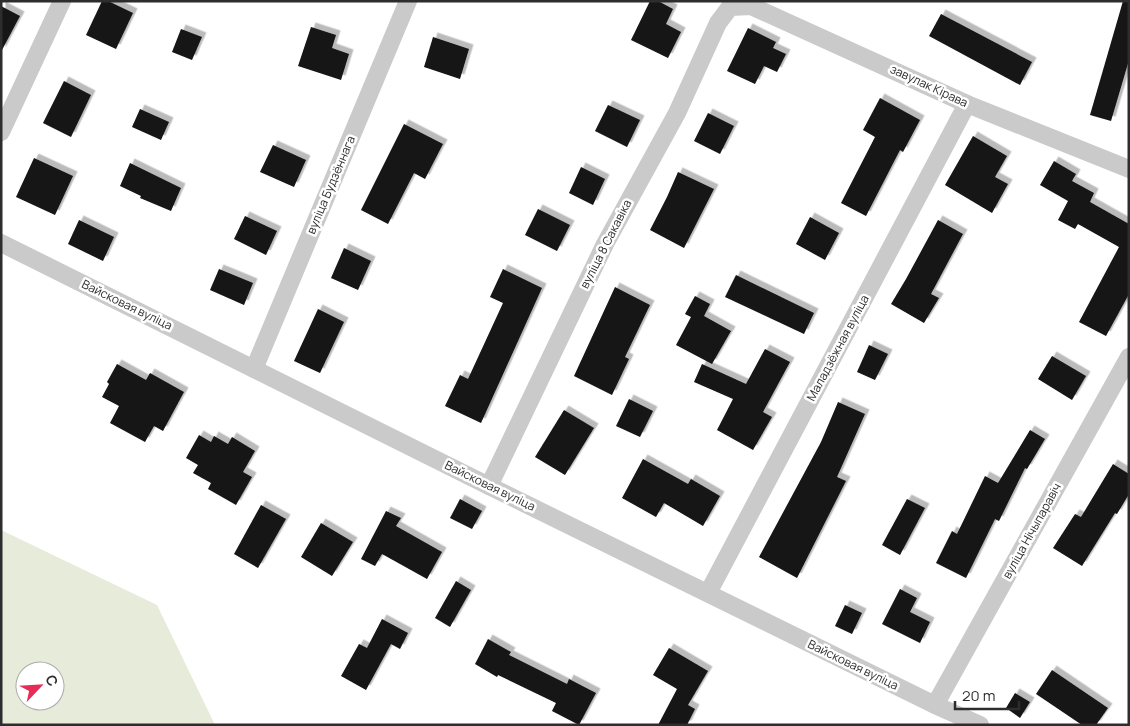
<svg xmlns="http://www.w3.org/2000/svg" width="1130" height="726" viewBox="0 0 1130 726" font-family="Manrope,sans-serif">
  <defs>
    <filter id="shadow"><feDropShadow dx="4.5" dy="-4.5" stdDeviation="0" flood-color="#0004"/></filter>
  </defs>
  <rect width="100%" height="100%" fill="#fff"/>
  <path fill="#e6ebda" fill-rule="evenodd" d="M 1,530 L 157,605 L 215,725 L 1,725 ZM 25,671 L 55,671 L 55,701 L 25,701 Z"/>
  <g fill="#141414" filter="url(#shadow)">
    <polygon points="102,1 108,1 133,13 116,49 86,35"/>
    <polygon points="650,1 658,1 673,9 666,24 681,32 668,58 631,40"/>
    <polygon points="1123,1 1129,1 1129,60 1111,121 1090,115"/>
    <polygon points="1,6 20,16 1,52"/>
    <polygon points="941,14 1032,62 1020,85 929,36"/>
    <polygon points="311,27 336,35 332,48 349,54 341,80 298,66"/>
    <polygon points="748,28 776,42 773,48 786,54 777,72 764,66 755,84 727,71"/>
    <polygon points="181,29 202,37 192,60 172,52"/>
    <polygon points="433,37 469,49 460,79 424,67"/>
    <polygon points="64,81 91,95 71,137 43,123"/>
    <polygon points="880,98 920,120 903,152 900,150 866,216 841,203 875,137 863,130"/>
    <polygon points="608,105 640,120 627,147 595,131"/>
    <polygon points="140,109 169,122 161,140 132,127"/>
    <polygon points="708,113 734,126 720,154 694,141"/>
    <polygon points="404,124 443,144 425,179 414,173 388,224 361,210"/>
    <polygon points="973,136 1007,156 995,177 1008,184 992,213 945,185"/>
    <polygon points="273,145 306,160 294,187 260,172"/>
    <polygon points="34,158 73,176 55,215 16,197"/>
    <polygon points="1054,161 1076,174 1072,181 1094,193 1090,202 1129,224 1129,294 1106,336 1079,322 1119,247 1078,224 1075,229 1058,220 1068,201 1040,185"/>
    <polygon points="130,163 181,188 171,211 140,198 141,196 120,186"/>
    <polygon points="581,167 605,179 593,205 569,193"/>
    <polygon points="678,172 714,189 684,248 650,230 667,197"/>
    <polygon points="538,209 570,225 557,251 525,235"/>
    <polygon points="245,216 277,231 266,255 234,239"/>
    <polygon points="810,217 839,233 825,260 796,244"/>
    <polygon points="79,220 114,237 103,261 68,244"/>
    <polygon points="938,220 963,234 931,294 939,298 924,323 891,304 906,279"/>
    <polygon points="344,248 371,261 358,290 331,278"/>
    <polygon points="219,269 253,283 244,305 210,290"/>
    <polygon points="503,269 542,288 481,423 445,406 460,375 468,379 503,303 490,297"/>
    <polygon points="736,275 814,313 804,334 725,297"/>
    <polygon points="615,287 650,305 625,357 629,359 612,395 574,376"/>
    <polygon points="695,296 710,304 704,316 731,331 712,364 676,345 691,317 685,314"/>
    <polygon points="318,309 344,322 320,373 294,361"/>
    <polygon points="869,345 888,354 875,380 857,372"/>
    <polygon points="765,349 790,362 763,412 772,417 753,450 717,430 733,399 694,382 702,364 746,384"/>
    <polygon points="1052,356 1086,376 1072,400 1038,379"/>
    <polygon points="117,364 146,380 150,373 184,392 163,431 154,426 145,442 110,423 119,406 102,397 109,384 107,382"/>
    <polygon points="629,399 653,411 640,437 616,426"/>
    <polygon points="838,402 865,414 837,477 846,481 797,578 759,557 821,442"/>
    <polygon points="564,410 594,428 565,475 535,457"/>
    <polygon points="1030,430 1045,439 1027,469 1025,468 999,521 995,519 966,578 936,563 952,531 957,534 985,476 998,483"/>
    <polygon points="199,435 211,442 214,436 228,444 232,437 255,451 243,472 252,477 236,505 208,489 211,483 193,473 198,465 186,458"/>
    <polygon points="643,459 688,484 691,479 720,496 703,526 664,503 656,517 622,498"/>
    <polygon points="1113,464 1129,474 1129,494 1117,514 1115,513 1082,566 1053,548 1075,514 1081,517"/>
    <polygon points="460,499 482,511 472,529 450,518"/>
    <polygon points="907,499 925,508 900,555 882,545"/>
    <polygon points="261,505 286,519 258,568 234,554"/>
    <polygon points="386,511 401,518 396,526 442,552 427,579 382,554 375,566 361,559"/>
    <polygon points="321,523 353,542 332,576 301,557"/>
    <polygon points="456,581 471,590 450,627 435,618"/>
    <polygon points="900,589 917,598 910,612 930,622 920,643 882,624"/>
    <polygon points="845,605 862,613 852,634 835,626"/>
    <polygon points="382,619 408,633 400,649 391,644 366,690 341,676 359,644 367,648"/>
    <polygon points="488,639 511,652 509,655 567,684 569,679 596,693 579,725 552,711 556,703 498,675 497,677 475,664"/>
    <polygon points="669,648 708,671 688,705 695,709 687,725 658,725 677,689 653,675"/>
    <polygon points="1052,670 1108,708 1096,725 1082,725 1036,694"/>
    <polygon points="1015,693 1030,702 1020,718 1006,708"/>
  </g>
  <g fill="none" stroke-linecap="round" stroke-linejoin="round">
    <g stroke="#cacaca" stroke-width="18">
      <polyline points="730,7 751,6 967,104 1129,169"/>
      <polyline points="1,132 62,1"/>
      <polyline points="1,243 489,486 935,705 980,725"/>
      <polyline points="254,369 408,1"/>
      <polyline points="489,486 605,244 677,113 718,23 730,7"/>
      <polyline points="708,593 967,104"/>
      <polyline points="935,705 1129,357"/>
    </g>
  </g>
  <g text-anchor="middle" stroke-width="5" stroke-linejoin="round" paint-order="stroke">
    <g font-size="12" fill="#2d2d2d" stroke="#fff">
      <text transform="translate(929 86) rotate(25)" y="4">завулак Кірава</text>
      <text transform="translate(331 185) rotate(-67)" y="4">вуліца Будзённага</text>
      <text transform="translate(606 244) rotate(-63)" y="4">вуліца 8 Сакавіка</text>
      <text transform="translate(127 305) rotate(26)" y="4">Вайсковая вуліца</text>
      <text transform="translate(838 348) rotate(-62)" y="4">Маладзёжная вуліца</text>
      <text transform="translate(490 486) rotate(26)" y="4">Вайсковая вуліца</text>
      <text transform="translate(1032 531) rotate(-61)" y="4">вуліца Нічыпаравіч</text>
      <text transform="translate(853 665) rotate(26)" y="4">Вайсковая вуліца</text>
    </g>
  </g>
  <rect width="1130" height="726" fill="none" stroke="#2d2d2d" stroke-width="5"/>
  <g transform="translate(40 686) rotate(65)"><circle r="24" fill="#ffffff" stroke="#ababab"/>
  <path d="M0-4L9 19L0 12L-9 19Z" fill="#e72c57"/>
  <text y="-8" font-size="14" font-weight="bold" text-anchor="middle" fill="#2d2d2d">С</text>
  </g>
  <path d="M955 701v8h64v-8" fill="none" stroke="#2d2d2d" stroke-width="2.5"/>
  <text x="962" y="701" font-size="15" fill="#2d2d2d" stroke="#ffffff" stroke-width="4" paint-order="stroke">20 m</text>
</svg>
